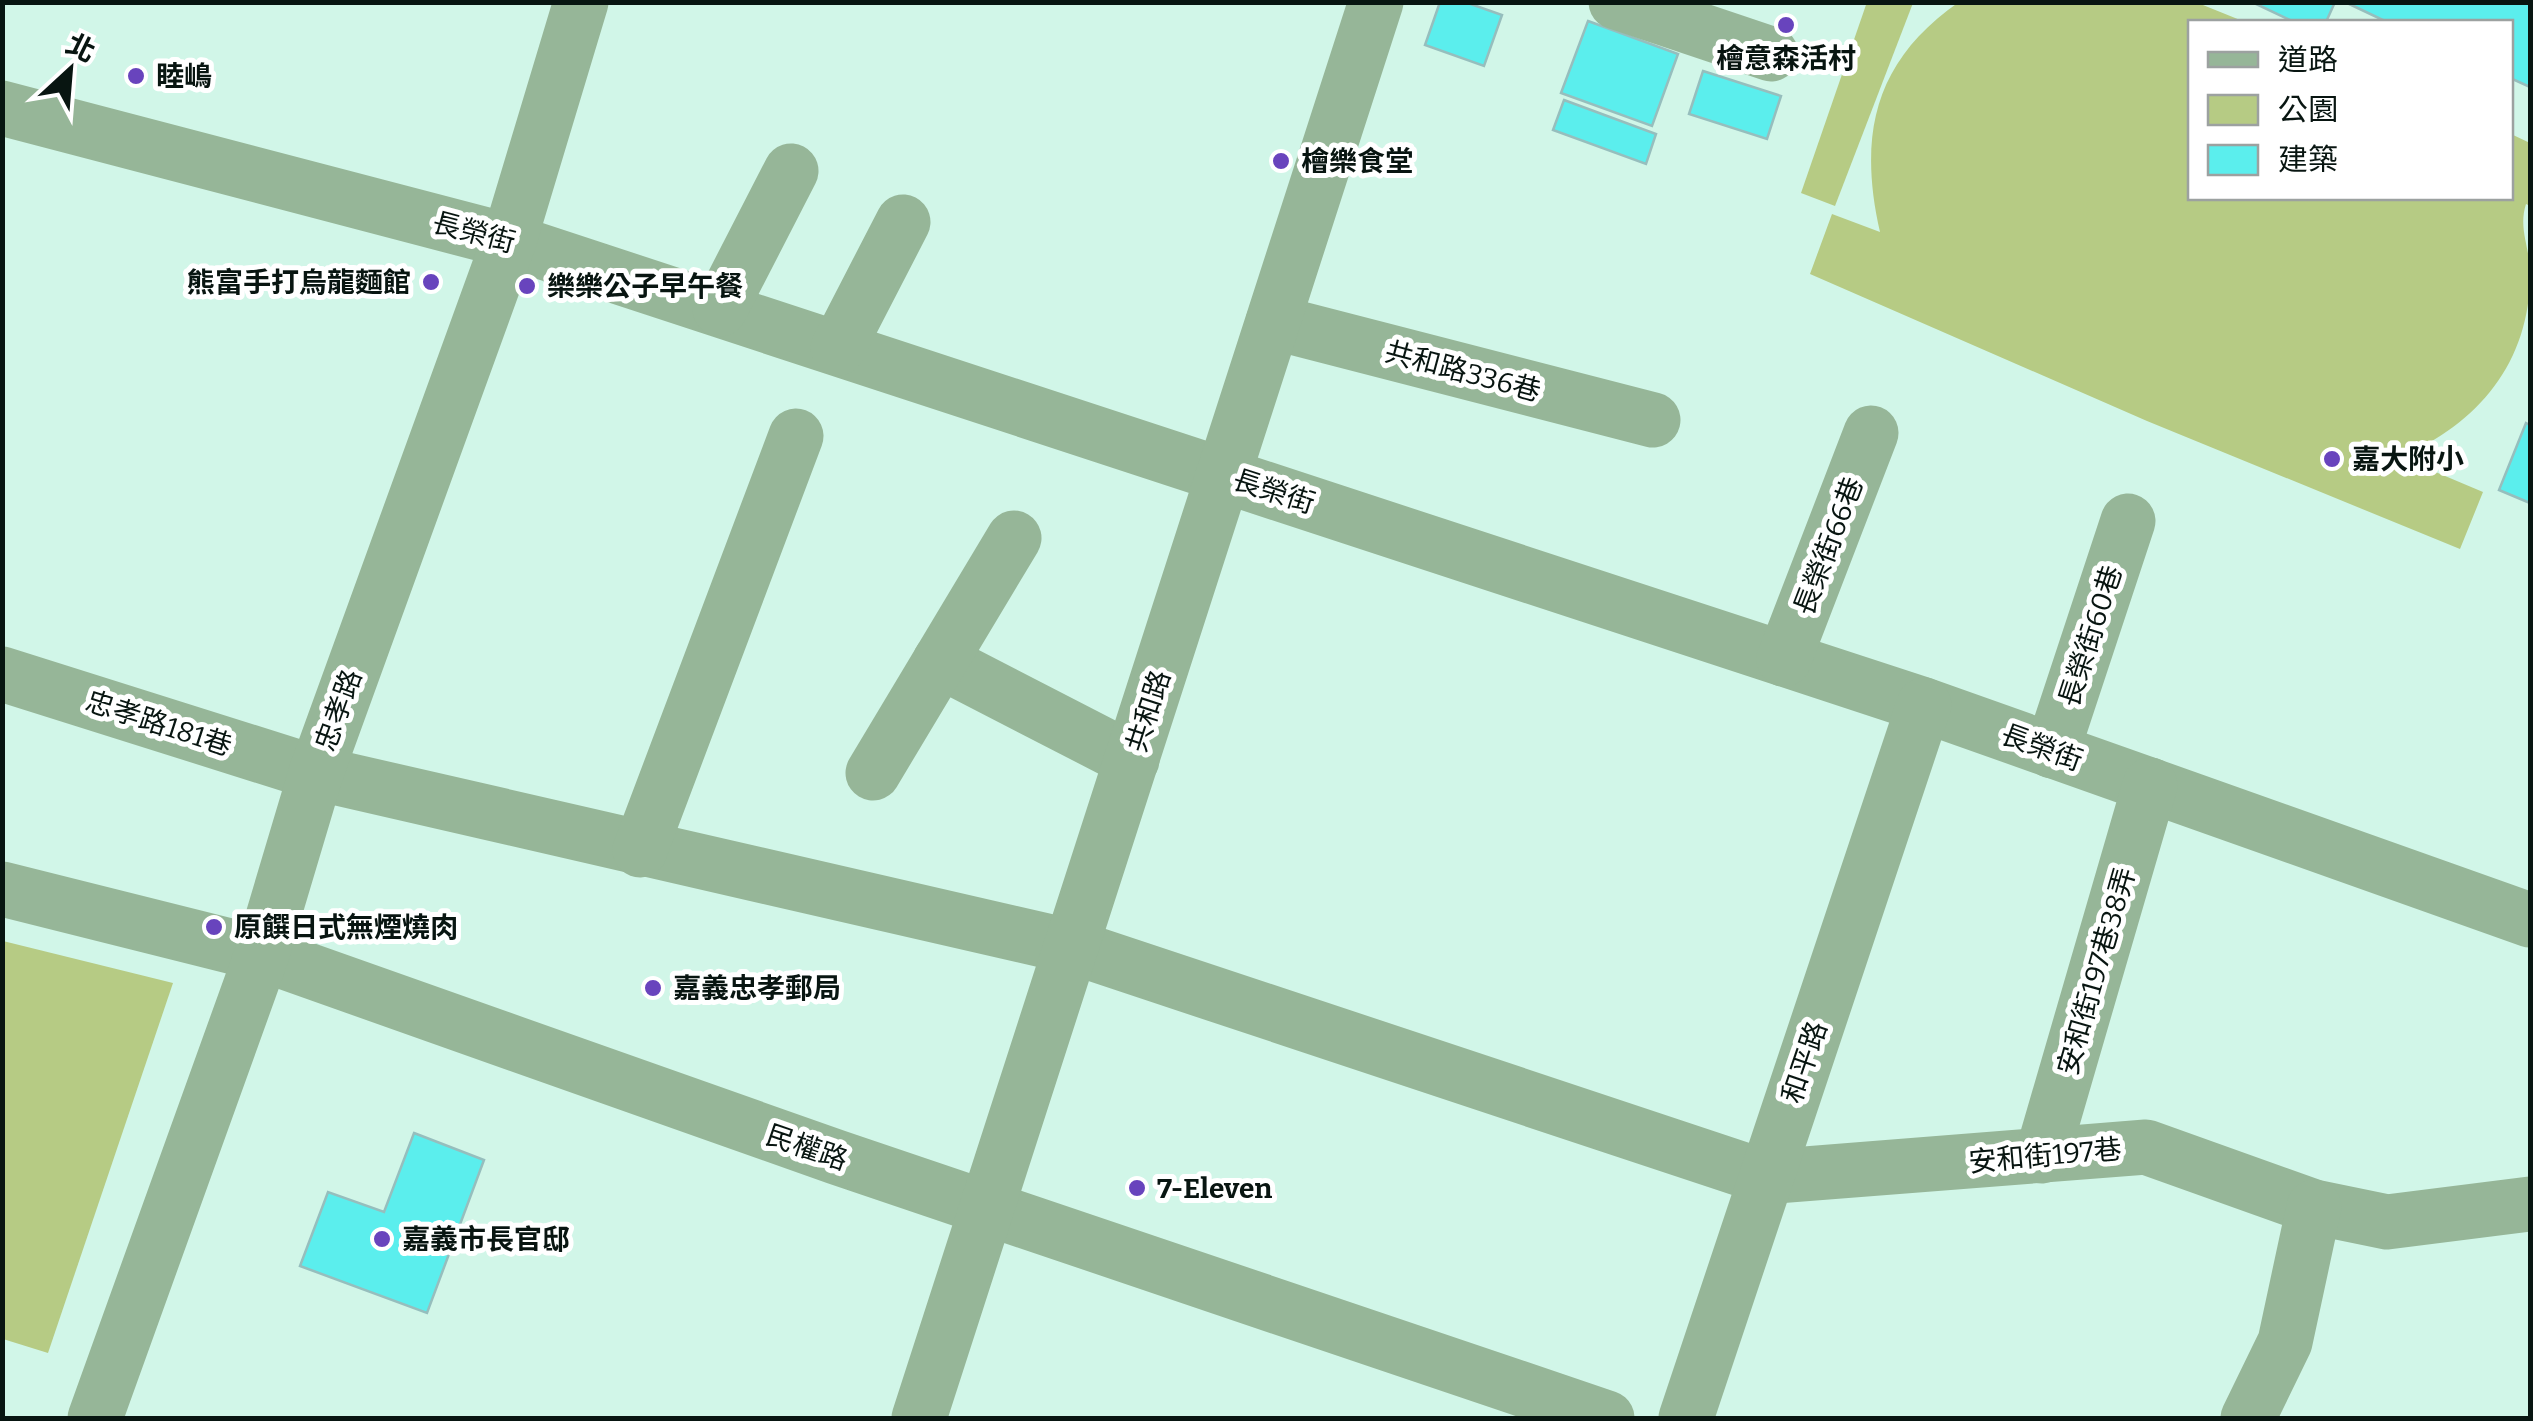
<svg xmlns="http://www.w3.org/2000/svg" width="2533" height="1421" viewBox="0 0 2533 1421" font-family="Bitter,'Noto Sans TC',serif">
  <rect width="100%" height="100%" fill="#d1f6e8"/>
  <g fill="#b6cb84">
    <polygon points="1867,2 1913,3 1835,206 1801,193"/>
    <path d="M 1959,2 L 2198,3 L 2245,22 L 2190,22 L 2190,198 L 2510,198 L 2511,134 L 2530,143 L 2530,206 L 2526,204 C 2518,229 2530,247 2530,272 C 2531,361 2479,424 2400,457 L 2483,492 L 2460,549 L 2147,421 L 1810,274 L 1832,214 L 1880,232 C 1858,135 1874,61 1959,2 Z"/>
    <polygon points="3,941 173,983 48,1353 3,1339"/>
  </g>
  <g fill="#5beeed" stroke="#96bebd" stroke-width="2.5">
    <polygon points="1440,2 1465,2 1502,15 1484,66 1425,45"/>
    <polygon points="2252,2 2335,2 2326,22 2294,22"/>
    <polygon points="2345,2 2530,2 2530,87 2510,78 2510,22 2387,22"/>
    <polygon points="1588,21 1678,54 1652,126 1561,93"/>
    <polygon points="1703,71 1781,96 1767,139 1689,114"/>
    <polygon points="1564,100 1656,134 1646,164 1553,130"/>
    <polygon points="2526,423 2530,425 2530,503 2499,490"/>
    <polygon points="414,1133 484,1160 427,1313 300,1266 328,1192 384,1212"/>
  </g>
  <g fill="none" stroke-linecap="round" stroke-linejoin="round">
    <g stroke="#96b698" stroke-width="55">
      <polyline points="1616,2 1771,54"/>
      <polyline points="2,108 509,241 1924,705 2530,920"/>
      <polyline points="720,309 791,171"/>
      <polyline points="1273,322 1653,420"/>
      <polyline points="838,348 903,222"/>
      <polyline points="1784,659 1871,433"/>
      <polyline points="940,661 1132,760"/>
      <polyline points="2,674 316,773 1073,947 1765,1177 2146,1147 2314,1207 2387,1222 2530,1204"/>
      <polyline points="2052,751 2128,521"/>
      <polyline points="873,773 1014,538"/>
      <polyline points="640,850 796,436"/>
      <polyline points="2,889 262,954 836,1157 1607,1418"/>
      <polyline points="2042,1156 2150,785"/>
      <polyline points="95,1418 262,954 316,773 509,241 581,2"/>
      <polyline points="919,1418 1376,2"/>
      <polyline points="1686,1418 1924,705"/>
      <polyline points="2248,1418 2285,1342 2314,1207"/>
    </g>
  </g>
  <g fill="#6844bd" stroke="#fff" stroke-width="4">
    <circle cx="1786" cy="25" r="10"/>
    <circle cx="136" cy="76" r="10"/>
    <circle cx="1281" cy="161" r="10"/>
    <circle cx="431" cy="282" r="10"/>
    <circle cx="527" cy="286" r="10"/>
    <circle cx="2332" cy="459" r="10"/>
    <circle cx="214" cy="927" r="10"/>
    <circle cx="653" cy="988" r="10"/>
    <circle cx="1137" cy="1188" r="10"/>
    <circle cx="382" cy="1239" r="10"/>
  </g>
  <g text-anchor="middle" stroke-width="10" stroke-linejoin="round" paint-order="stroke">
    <g font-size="28" font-weight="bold" fill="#081511" stroke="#fff" text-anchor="start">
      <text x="1786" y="68" text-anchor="middle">檜意森活村</text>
      <text x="156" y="86">睦嶋</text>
      <text x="1301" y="171">檜樂食堂</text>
      <text x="411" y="292" text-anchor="end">熊富手打烏龍麵館</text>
      <text x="547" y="296">樂樂公子早午餐</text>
      <text x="2352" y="469">嘉大附小</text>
      <text x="234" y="937">原饌日式無煙燒肉</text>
      <text x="673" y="998">嘉義忠孝郵局</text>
      <text x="1157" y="1198">7-Eleven</text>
      <text x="402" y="1249">嘉義市長官邸</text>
    </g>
    <g font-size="28" fill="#081511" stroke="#fff">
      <text transform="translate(474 232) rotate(15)" y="10">長榮街</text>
      <text transform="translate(1463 371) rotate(15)" y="10">共和路336巷</text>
      <text transform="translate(1274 491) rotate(18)" y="10">長榮街</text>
      <text transform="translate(1828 546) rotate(-69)" y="10">長榮街66巷</text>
      <text transform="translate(2090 636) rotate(-72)" y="10">長榮街60巷</text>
      <text transform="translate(338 710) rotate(-70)" y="10">忠孝路</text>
      <text transform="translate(1148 711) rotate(-72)" y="10">共和路</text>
      <text transform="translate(159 723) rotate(18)" y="10">忠孝路181巷</text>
      <text transform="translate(2042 747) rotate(20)" y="10">長榮街</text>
      <text transform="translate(2096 971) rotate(-74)" y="10">安和街197巷38弄</text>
      <text transform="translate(1804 1062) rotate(-71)" y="10">和平路</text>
      <text transform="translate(807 1147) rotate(19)" y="10">民權路</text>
      <text transform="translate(2045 1155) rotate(-5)" y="10">安和街197巷</text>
    </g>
  </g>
  <rect width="2533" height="1421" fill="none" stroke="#081511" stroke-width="10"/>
  <rect x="2188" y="20" width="325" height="180" fill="#ffffff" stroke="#9ca1a0" stroke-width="2.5"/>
  <rect x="2208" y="52" width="50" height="15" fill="#96b698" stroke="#9ca1a0" stroke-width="2.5"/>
  <text x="2278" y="70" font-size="30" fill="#081511">道路</text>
  <rect x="2208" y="95" width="50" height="30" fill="#b6cb84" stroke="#9ca1a0" stroke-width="2.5"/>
  <text x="2278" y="120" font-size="30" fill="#081511">公園</text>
  <rect x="2208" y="145" width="50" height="30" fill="#5beeed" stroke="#9ca1a0" stroke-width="2.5"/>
  <text x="2278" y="170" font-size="30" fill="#081511">建築</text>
  <g transform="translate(70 70) rotate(26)" stroke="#ffffff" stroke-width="8" paint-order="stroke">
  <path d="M0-8L18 38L0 25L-18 38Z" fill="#081511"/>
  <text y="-15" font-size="28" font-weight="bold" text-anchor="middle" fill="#081511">北</text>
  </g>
</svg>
